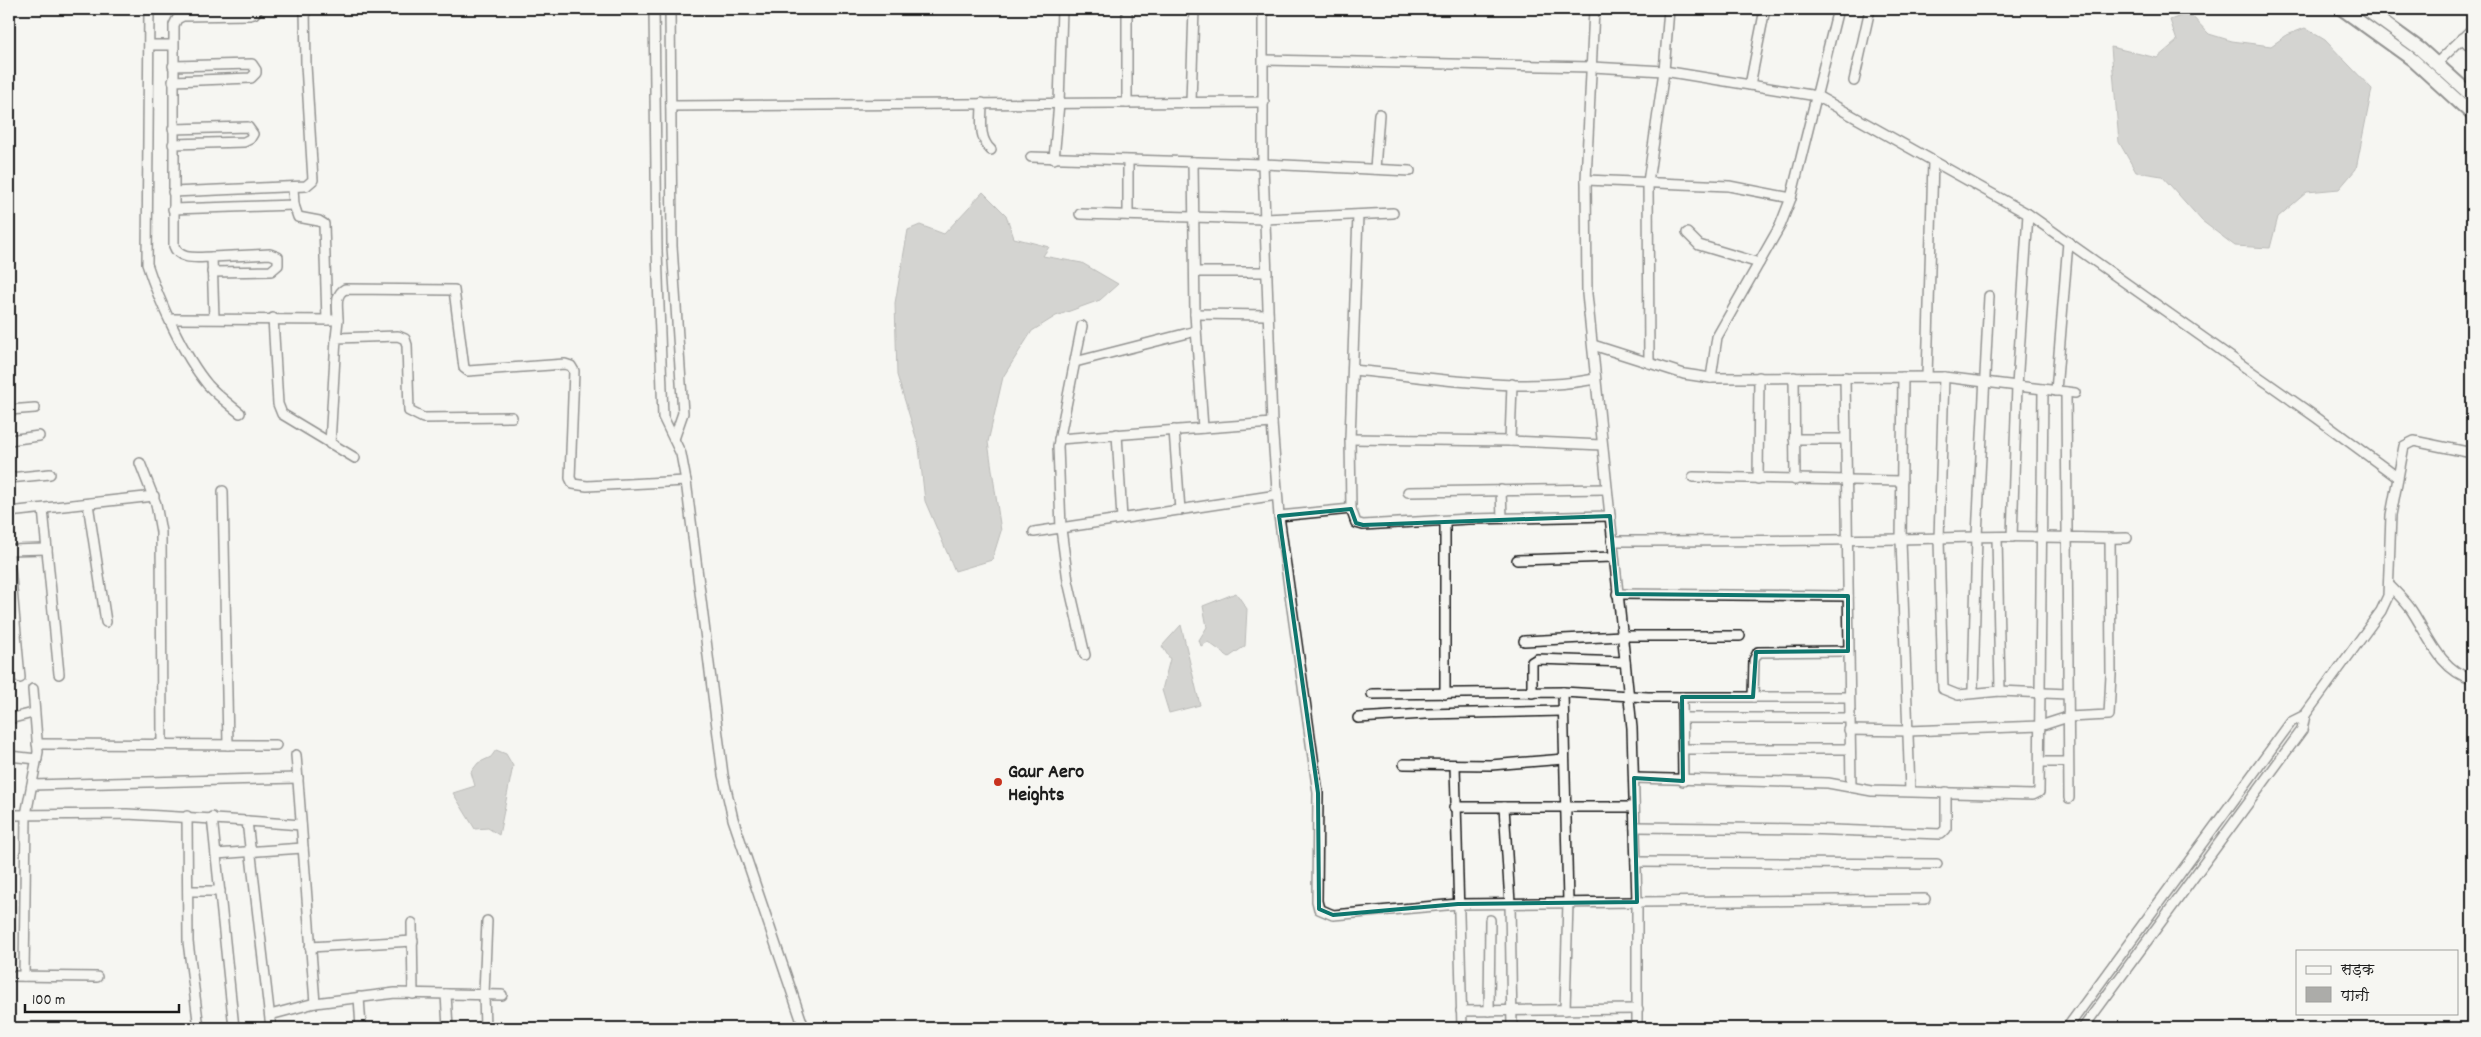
<svg xmlns="http://www.w3.org/2000/svg" width="2481" height="1037" viewBox="0 0 2481 1037" font-family="Dekko,'Playpen Sans Deva',sans-serif">
  <rect width="100%" height="100%" fill="#f6f6f2"/>
  <filter id="ink" filterUnits="userSpaceOnUse"><feTurbulence type="fractalNoise" baseFrequency=".02" numOctaves="2"/><feDisplacementMap in="SourceGraphic" scale="10" xChannelSelector="R" yChannelSelector="G"/><feConvolveMatrix kernelMatrix="1 2 1 2 8 2 1 2 1" color-interpolation-filters="sRGB"/></filter>
  <g filter="url(#ink)">
    <g fill="#acaca9" stroke="#727271">
      <polygon points="2189,13 2209,34 2232,41 2271,46 2287,35 2305,28 2325,40 2372,89 2356,169 2339,189 2307,192 2278,217 2270,248 2235,246 2202,221 2162,176 2136,172 2119,142 2111,47 2157,58 2177,41 2170,20"/>
      <polygon points="983,192 1006,215 1014,238 1049,247 1043,256 1082,263 1118,284 1100,300 1056,316 1032,331 1003,377 988,442 1001,531 992,560 955,571 925,501 919,447 897,375 895,303 908,230 920,225 944,234"/>
      <polygon points="1236,593 1247,609 1245,646 1229,657 1208,642 1201,646 1199,640 1207,627 1203,606"/>
      <polygon points="1181,625 1200,705 1169,713 1162,690 1170,659 1162,646"/>
      <polygon points="496,750 506,754 513,766 499,835 488,828 475,829 453,793 475,786 471,772 478,763 491,757"/>
    </g>
    <g fill="none" stroke-linecap="round" stroke-linejoin="round">
      <defs>
        <g id="minor">
          <path d="M 149,9 L 147,264 C 159,301 183,355 208,385 C 218,396 229,404 240,413"/>
          <polyline points="654,9 657,251 663,417 681,454 686,481 723,775 733,819 804,1028"/>
          <polyline points="670,9 672,246 683,413 674,439"/>
          <polyline points="1127,9 1127,103"/>
          <polyline points="1263,9 1263,164 1272,423 1279,516 1318,793 1317,901 1319,909 1333,915 1458,904 1925,899"/>
          <polyline points="1594,9 1586,180 1587,294 1632,728 1637,902 1637,1028"/>
          <polyline points="2462,38 2472,48"/>
          <polyline points="150,45 173,45"/>
          <polyline points="1265,60 1592,67 1664,71 1817,96 2028,214 2317,418 2397,477"/>
          <polyline points="2437,63 2472,29"/>
          <polyline points="173,81 251,78 256,73 256,70 252,64 173,66"/>
          <polyline points="1854,81 1870,9"/>
          <polyline points="1750,85 1765,9"/>
          <polyline points="1191,102 1194,9"/>
          <path d="M 982,103 C 982,120 978,138 991,150"/>
          <polyline points="671,106 1264,102"/>
          <polyline points="173,129 248,127 253,134 250,139 244,142 173,144"/>
          <polyline points="1031,157 1263,164 1410,171"/>
          <polyline points="1054,159 1059,103 1062,9"/>
          <polyline points="1128,161 1128,215"/>
          <polyline points="1193,162 1195,314 1203,428"/>
          <polyline points="1375,169 1379,114"/>
          <polyline points="1586,180 1729,186 1791,198"/>
          <polyline points="173,192 306,186 313,180 306,65 305,9"/>
          <polyline points="294,205 298,217 319,221 324,224 327,320"/>
          <polyline points="173,209 294,205 293,187"/>
          <polyline points="1080,214 1265,219 1393,213"/>
          <polyline points="1358,215 1350,439 1351,509 1356,523 1363,525 1468,519 1610,516"/>
          <polyline points="1687,233 1699,245 1759,263"/>
          <polyline points="212,257 270,254 278,257 278,265 271,271 212,272"/>
          <polyline points="1195,272 1267,272"/>
          <polyline points="1195,314 1268,315"/>
          <path d="M 214,318 L 212,257 C 199,257 179,261 174,246 L 174,25 L 177,19 L 183,16 L 250,15 L 254,14 L 258,9"/>
          <polyline points="273,318 278,404 282,414 355,458"/>
          <path d="M 171,319 L 338,320 C 338,308 334,295 345,289 L 454,290 L 464,368 L 468,371 L 565,364 L 571,366 L 574,371 L 570,478 L 573,484 L 587,486 L 686,481"/>
          <polyline points="1082,326 1058,446 1061,529 1068,581 1085,655"/>
          <polyline points="336,338 338,320"/>
          <polyline points="1593,345 1684,374 1711,378 1944,377 2075,393"/>
          <polyline points="1075,362 1196,331"/>
          <polyline points="1649,363 1648,182 1664,71 1669,9"/>
          <path d="M 1353,370 C 1431,377 1518,394 1595,379"/>
          <polyline points="1794,377 1795,480"/>
          <polyline points="1845,377 1851,787"/>
          <polyline points="1903,377 1901,540 1910,791"/>
          <polyline points="1927,377 1933,161"/>
          <polyline points="1944,377 1939,539 1943,689 1958,695 2000,691 2068,694"/>
          <polyline points="1711,378 1717,337 1780,226 1791,198 1838,9"/>
          <polyline points="2056,391 2068,242"/>
          <polyline points="2066,392 2069,798"/>
          <polyline points="9,410 35,408"/>
          <polyline points="1174,430 1180,510"/>
          <polyline points="1117,434 1122,519"/>
          <polyline points="1059,439 1272,423"/>
          <polyline points="1350,439 1510,441 1602,445"/>
          <polyline points="1794,439 1845,439"/>
          <polyline points="9,440 39,436"/>
          <polyline points="1510,441 1512,384"/>
          <polyline points="330,444 336,338 398,336 405,339 407,345 409,411 423,418 512,417"/>
          <polyline points="140,463 156,504 161,532 162,744"/>
          <polyline points="1693,477 1902,481"/>
          <polyline points="9,478 50,474"/>
          <polyline points="1758,479 1759,377"/>
          <polyline points="1501,490 1502,518"/>
          <polyline points="223,491 228,745"/>
          <polyline points="1408,492 1607,489"/>
          <polyline points="88,504 106,622"/>
          <polyline points="43,509 59,674"/>
          <polyline points="9,512 154,496"/>
          <polyline points="1279,516 1351,509"/>
          <polyline points="1445,521 1445,694"/>
          <polyline points="1034,532 1277,495"/>
          <polyline points="1997,537 2000,691"/>
          <polyline points="2012,537 2017,386 2028,214"/>
          <path d="M 1612,541 C 1733,541 1854,541 1975,537 C 2026,535 2077,539 2127,538"/>
          <polyline points="9,550 47,549"/>
          <polyline points="9,556 20,678"/>
          <polyline points="1517,560 1613,557"/>
          <path d="M 2389,585 C 2396,592 2404,600 2410,608 C 2428,634 2439,670 2472,679"/>
          <polyline points="1617,594 1848,596"/>
          <polyline points="1524,641 1622,636 1740,636"/>
          <polyline points="1973,689 1977,536 1989,296"/>
          <polyline points="1563,692 1568,902 1565,1010"/>
          <polyline points="1532,693 1532,662 1537,659 1625,662"/>
          <polyline points="1372,694 1563,692 1648,697 1849,697"/>
          <polyline points="1682,697 1683,781"/>
          <polyline points="1753,697 1754,660 1758,652 1848,651"/>
          <polyline points="1358,718 1425,714 1563,711"/>
          <polyline points="1683,718 1849,718"/>
          <polyline points="9,719 33,713"/>
          <polyline points="1849,730 1908,731 2040,726 2068,717 2109,715 2111,675 2110,538"/>
          <polyline points="37,744 276,745"/>
          <polyline points="1683,749 1849,749"/>
          <polyline points="296,755 315,1003"/>
          <polyline points="9,756 37,759"/>
          <polyline points="2040,762 2068,762"/>
          <polyline points="1404,764 1491,765 1564,759"/>
          <polyline points="1455,765 1462,1028"/>
          <polyline points="1634,778 1828,783 1872,791 2033,795 2039,792 2043,389"/>
          <polyline points="32,785 298,778"/>
          <polyline points="1454,807 1634,807"/>
          <polyline points="1504,807 1510,903 1512,1028"/>
          <polyline points="9,815 127,814 247,821 271,1028"/>
          <polyline points="187,816 188,942 199,1028"/>
          <polyline points="212,817 234,1028"/>
          <polyline points="247,821 301,825"/>
          <polyline points="1635,827 1806,829 1941,834 1946,829 1946,792"/>
          <polyline points="216,854 303,848"/>
          <polyline points="1636,862 1937,864"/>
          <polyline points="188,891 220,891"/>
          <polyline points="412,923 413,994"/>
          <polyline points="310,947 413,941"/>
          <polyline points="9,976 97,977"/>
          <polyline points="24,976 26,815 38,752 33,689"/>
          <polyline points="446,994 448,1028"/>
          <polyline points="359,997 361,1028"/>
          <polyline points="1461,1011 1638,1009"/>
          <polyline points="1489,1011 1490,920"/>
          <polyline points="270,1015 315,1003 395,993 502,995"/>
          <polyline points="485,1028 484,994 487,921"/>
          <polyline points="2067,1028 2291,722 2305,715"/>
          <polyline points="2083,1028 2302,730 2305,715 2381,611 2388,596 2391,515 2404,446 2414,441 2472,453"/>
        </g>
        <g id="secondary">
          <polyline points="2342,9 2413,60 2472,114"/>
          <polyline points="2365,9 2420,49 2472,96"/>
        </g>
      </defs>
      <use href="#minor" stroke="#1c1c1c" stroke-width="12"/>
      <use href="#secondary" stroke="#1c1c1c" stroke-width="16"/>
      <use href="#minor" stroke="#f6f6f2" stroke-width="9"/>
      <use href="#secondary" stroke="#f6f6f2" stroke-width="12"/>
    </g>
  </g>
  <path d="M0 0H2481V1037H0ZM 1351,509 L 1356,523 L 1363,525 L 1610,516 L 1617,594 L 1848,596 L 1848,651 L 1756,652 L 1753,697 L 1682,697 L 1683,781 L 1634,778 L 1637,902 L 1458,904 L 1333,915 L 1319,909 L 1318,793 L 1279,516 Z" fill="#f6f6f2" fill-opacity=".55" fill-rule="evenodd"/>
  <path fill="none" stroke="#0f766e" stroke-width="4" stroke-linejoin="round" d="M 1351,509 L 1356,523 L 1363,525 L 1610,516 L 1617,594 L 1848,596 L 1848,651 L 1756,652 L 1753,697 L 1682,697 L 1683,781 L 1634,778 L 1637,902 L 1458,904 L 1333,915 L 1319,909 L 1318,793 L 1279,516 Z"/>
  <circle fill="#c8321e" stroke="#f6f6f2" stroke-width="2" cx="998" cy="782" r="5"/>
  <g text-anchor="middle" stroke-width="4" stroke-linejoin="round" paint-order="stroke">
    <g font-size="20" font-weight="bold" fill="#1c1c1c" stroke="#f6f6f2" text-anchor="start">
      <text x="1008" y="777">Gaur Aero<tspan x="1008" dy="23">Heights</tspan></text>
    </g>
  </g>
  <rect width="2481" height="1037" fill="none" stroke="#f6f6f2" stroke-width="30"/>
  <rect x="15" y="15" width="2451" height="1007" fill="none" stroke="#1c1c1c" stroke-width="2" filter="url(#ink)"/>
  <rect x="2296" y="950" width="162" height="65" fill="#f6f6f2" stroke="#9f9f9c"/>
  <rect x="2306" y="966" width="25" height="8" fill="#f6f6f2" stroke="#9f9f9c"/>
  <text x="2341" y="974" font-size="15" fill="#1c1c1c">सड़क</text>
  <rect x="2306" y="987" width="25" height="15" fill="#acaca9" stroke="#9f9f9c"/>
  <text x="2341" y="1000" font-size="15" fill="#1c1c1c">पानी</text>
  <path d="M25 1004v8h154v-8" fill="none" stroke="#1c1c1c" stroke-width="2.5"/>
  <text x="32" y="1004" font-size="15" fill="#1c1c1c" stroke="#f6f6f2" stroke-width="4" paint-order="stroke">100 m</text>
</svg>
